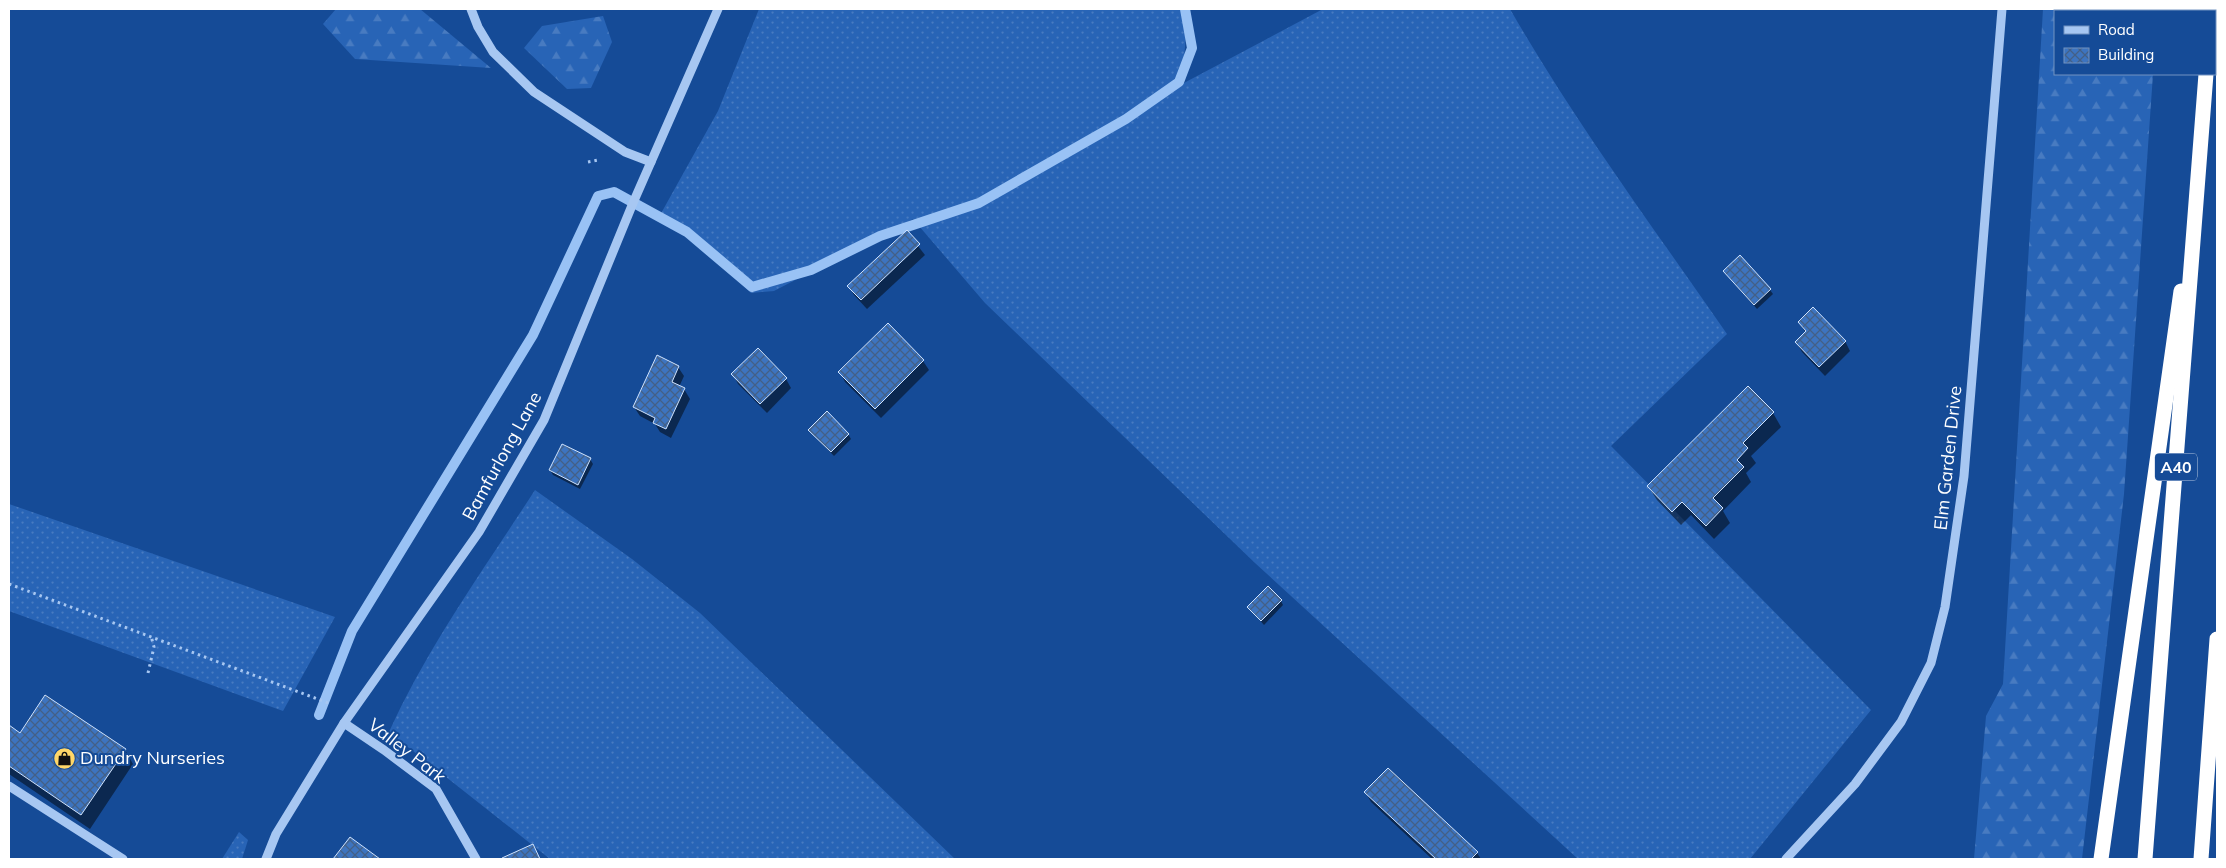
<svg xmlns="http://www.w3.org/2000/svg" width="2226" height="868" viewBox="0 0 2226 868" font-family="Mulish,sans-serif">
  <defs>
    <pattern id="grass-dots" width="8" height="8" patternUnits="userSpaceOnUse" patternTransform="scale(1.25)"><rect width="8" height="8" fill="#2864b6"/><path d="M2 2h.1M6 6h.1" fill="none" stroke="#487bc1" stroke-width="1.8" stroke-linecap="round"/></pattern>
    <pattern id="forest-firs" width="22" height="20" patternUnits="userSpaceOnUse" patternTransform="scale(1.25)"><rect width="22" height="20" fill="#2864b6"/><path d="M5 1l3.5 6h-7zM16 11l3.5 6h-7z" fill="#487bc1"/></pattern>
    <pattern id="building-cross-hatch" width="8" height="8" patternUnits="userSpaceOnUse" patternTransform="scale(1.25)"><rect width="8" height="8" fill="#3d74bf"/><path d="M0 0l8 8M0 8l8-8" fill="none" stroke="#446086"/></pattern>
  </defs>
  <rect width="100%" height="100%" fill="#154b97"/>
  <g fill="url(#grass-dots)">
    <path d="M 759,9 L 1188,9 L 1182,84 L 1323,9 L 1510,9 C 1575,122 1653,227 1727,334 L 1611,446 L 1871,710 L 1750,859 L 1578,859 L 1255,563 L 985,303 L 913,219 L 774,291 L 751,293 L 687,232 L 659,217 L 718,111 Z"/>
    <path d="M 535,490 L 632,559 L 700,613 L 955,859 L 550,859 L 389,732 C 428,646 484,569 535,490 Z"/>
    <polygon points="9,504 335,617 283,711 9,611"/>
    <polygon points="239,832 248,840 242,859 222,859"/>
  </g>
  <g fill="url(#forest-firs)">
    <polygon points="336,9 420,9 491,68 355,59 323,24"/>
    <polygon points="2043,9 2158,9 2158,11 2055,11 2055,74 2153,74 2124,494 2082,859 1974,859 1986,716 2003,684"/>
    <polygon points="603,16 612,42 591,88 567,89 524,48 542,26"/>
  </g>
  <g fill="#0007">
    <polygon points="907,232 925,255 867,309 854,295 849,286"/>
    <polygon points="1724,271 1770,290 1773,294 1757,309"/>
    <polygon points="1799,322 1845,341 1850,351 1825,376 1802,352 1796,342 1806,333"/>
    <polygon points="888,325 923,361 929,370 881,418 845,382 840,372"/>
    <polygon points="678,367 684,376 679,387 684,389 690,399 671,438 660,432 655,424 640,416 634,407"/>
    <polygon points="733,374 786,379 791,388 767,413 738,384"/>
    <polygon points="1773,413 1781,427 1751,456 1756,463 1746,473 1751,482 1723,511 1730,523 1714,539 1691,515 1681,525 1657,500 1648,486"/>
    <polygon points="813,434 848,434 851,439 834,456"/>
    <polygon points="590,459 593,464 580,489 553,475 550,470"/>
    <polygon points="1281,601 1283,605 1264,625 1249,608"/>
    <polygon points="9,727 20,734 125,750 133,764 90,829 9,774"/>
    <polygon points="1366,793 1477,853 1481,859 1432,859 1371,802"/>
  </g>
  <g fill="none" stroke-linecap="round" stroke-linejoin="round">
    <polyline stroke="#99c2f5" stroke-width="10" points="319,715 352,631 533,335 598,196 614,192 687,232 752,287 811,270 880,236 979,203 1126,119 1179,82 1192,48 1185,9"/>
  </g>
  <g fill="url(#building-cross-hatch)" stroke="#cfe2fc">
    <polygon points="907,230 920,244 861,300 847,286"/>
    <polygon points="1740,255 1771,289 1754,305 1723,271"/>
    <polygon points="1813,307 1846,341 1819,367 1795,342 1806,331 1798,322"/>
    <polygon points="888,323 924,360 875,409 838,372"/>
    <polygon points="758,348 787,378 760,404 731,374"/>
    <polygon points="657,355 679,366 672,382 685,388 666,429 653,423 655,418 633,407"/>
    <polygon points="1748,386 1774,412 1743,443 1748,448 1737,460 1744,467 1713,498 1723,508 1706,526 1682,502 1672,512 1647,486"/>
    <polygon points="827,411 849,434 831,452 808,430"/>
    <polygon points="562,444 591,458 578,485 549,470"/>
    <polygon points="1268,586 1282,600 1261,621 1247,607"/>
    <polygon points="45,695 126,749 81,815 9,766 9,725 20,733"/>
    <polygon points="1388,768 1478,852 1471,859 1436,859 1364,792"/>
    <polygon points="350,837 380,859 333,859"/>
    <polygon points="533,844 540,859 503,859 502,858"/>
  </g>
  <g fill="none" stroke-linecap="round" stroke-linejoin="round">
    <g stroke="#a7c7f2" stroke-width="3" stroke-dasharray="2.5 4" stroke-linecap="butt">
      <polyline points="588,162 598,160"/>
      <polyline points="9,584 331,704"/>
      <polyline points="148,673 154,647 151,636"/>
    </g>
    <g stroke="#a7c7f2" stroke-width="9">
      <polyline points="471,9 478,27 493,52 534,92 625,152 651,162"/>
      <polyline points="344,723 384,750 436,789 476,859"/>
      <polyline points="9,786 123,859"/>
      <polyline points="266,859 276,834 344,723 479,532 544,420 633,203 718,9"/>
      <polyline points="1786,859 1855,784 1901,722 1931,663 1945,607 1964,476 2002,9"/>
    </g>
    <g stroke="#fff" stroke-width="15">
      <polyline points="2211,11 2211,9"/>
      <polyline points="2101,859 2181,291"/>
      <polyline points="2145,859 2206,74"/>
      <polyline points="2201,859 2217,639"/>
    </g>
  </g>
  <defs>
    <symbol id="shop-disc" viewBox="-11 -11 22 22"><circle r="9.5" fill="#ffd768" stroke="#154b97"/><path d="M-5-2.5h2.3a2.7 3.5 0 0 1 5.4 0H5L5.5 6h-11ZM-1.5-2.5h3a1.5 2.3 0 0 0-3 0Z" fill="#111"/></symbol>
  </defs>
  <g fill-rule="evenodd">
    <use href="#shop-disc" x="52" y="746" width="25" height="25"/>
  </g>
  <g text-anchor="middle" stroke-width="4" stroke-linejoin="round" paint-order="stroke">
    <rect fill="#154b97" stroke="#b9c9e0" stroke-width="1" x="2155" y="453.5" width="42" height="27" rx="4"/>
    <g font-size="16" font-weight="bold" fill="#fff">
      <text x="2176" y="473">A40</text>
    </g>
    <g font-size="18" fill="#fff" stroke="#154b97">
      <text transform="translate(502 456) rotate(-61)" y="6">Bamfurlong Lane</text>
      <text transform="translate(1948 458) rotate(-84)" y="6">Elm Garden Drive</text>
      <text transform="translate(407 751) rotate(38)" y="6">Valley Park</text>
    </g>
    <g font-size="18" fill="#fff" stroke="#154b97" text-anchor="start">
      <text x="80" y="764">Dundry Nurseries</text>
    </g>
  </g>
  <rect width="2226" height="868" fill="none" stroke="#ffffff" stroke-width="20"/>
  <rect x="2054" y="10" width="162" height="65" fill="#154b97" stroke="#7393c1"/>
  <rect x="2064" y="26" width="25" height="8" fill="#a7c7f2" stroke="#7393c1"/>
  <text x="2098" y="35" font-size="15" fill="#ffffff">Road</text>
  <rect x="2064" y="48" width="25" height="15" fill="url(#building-cross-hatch)" stroke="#7393c1"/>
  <text x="2098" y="60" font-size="15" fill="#ffffff">Building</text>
</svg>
